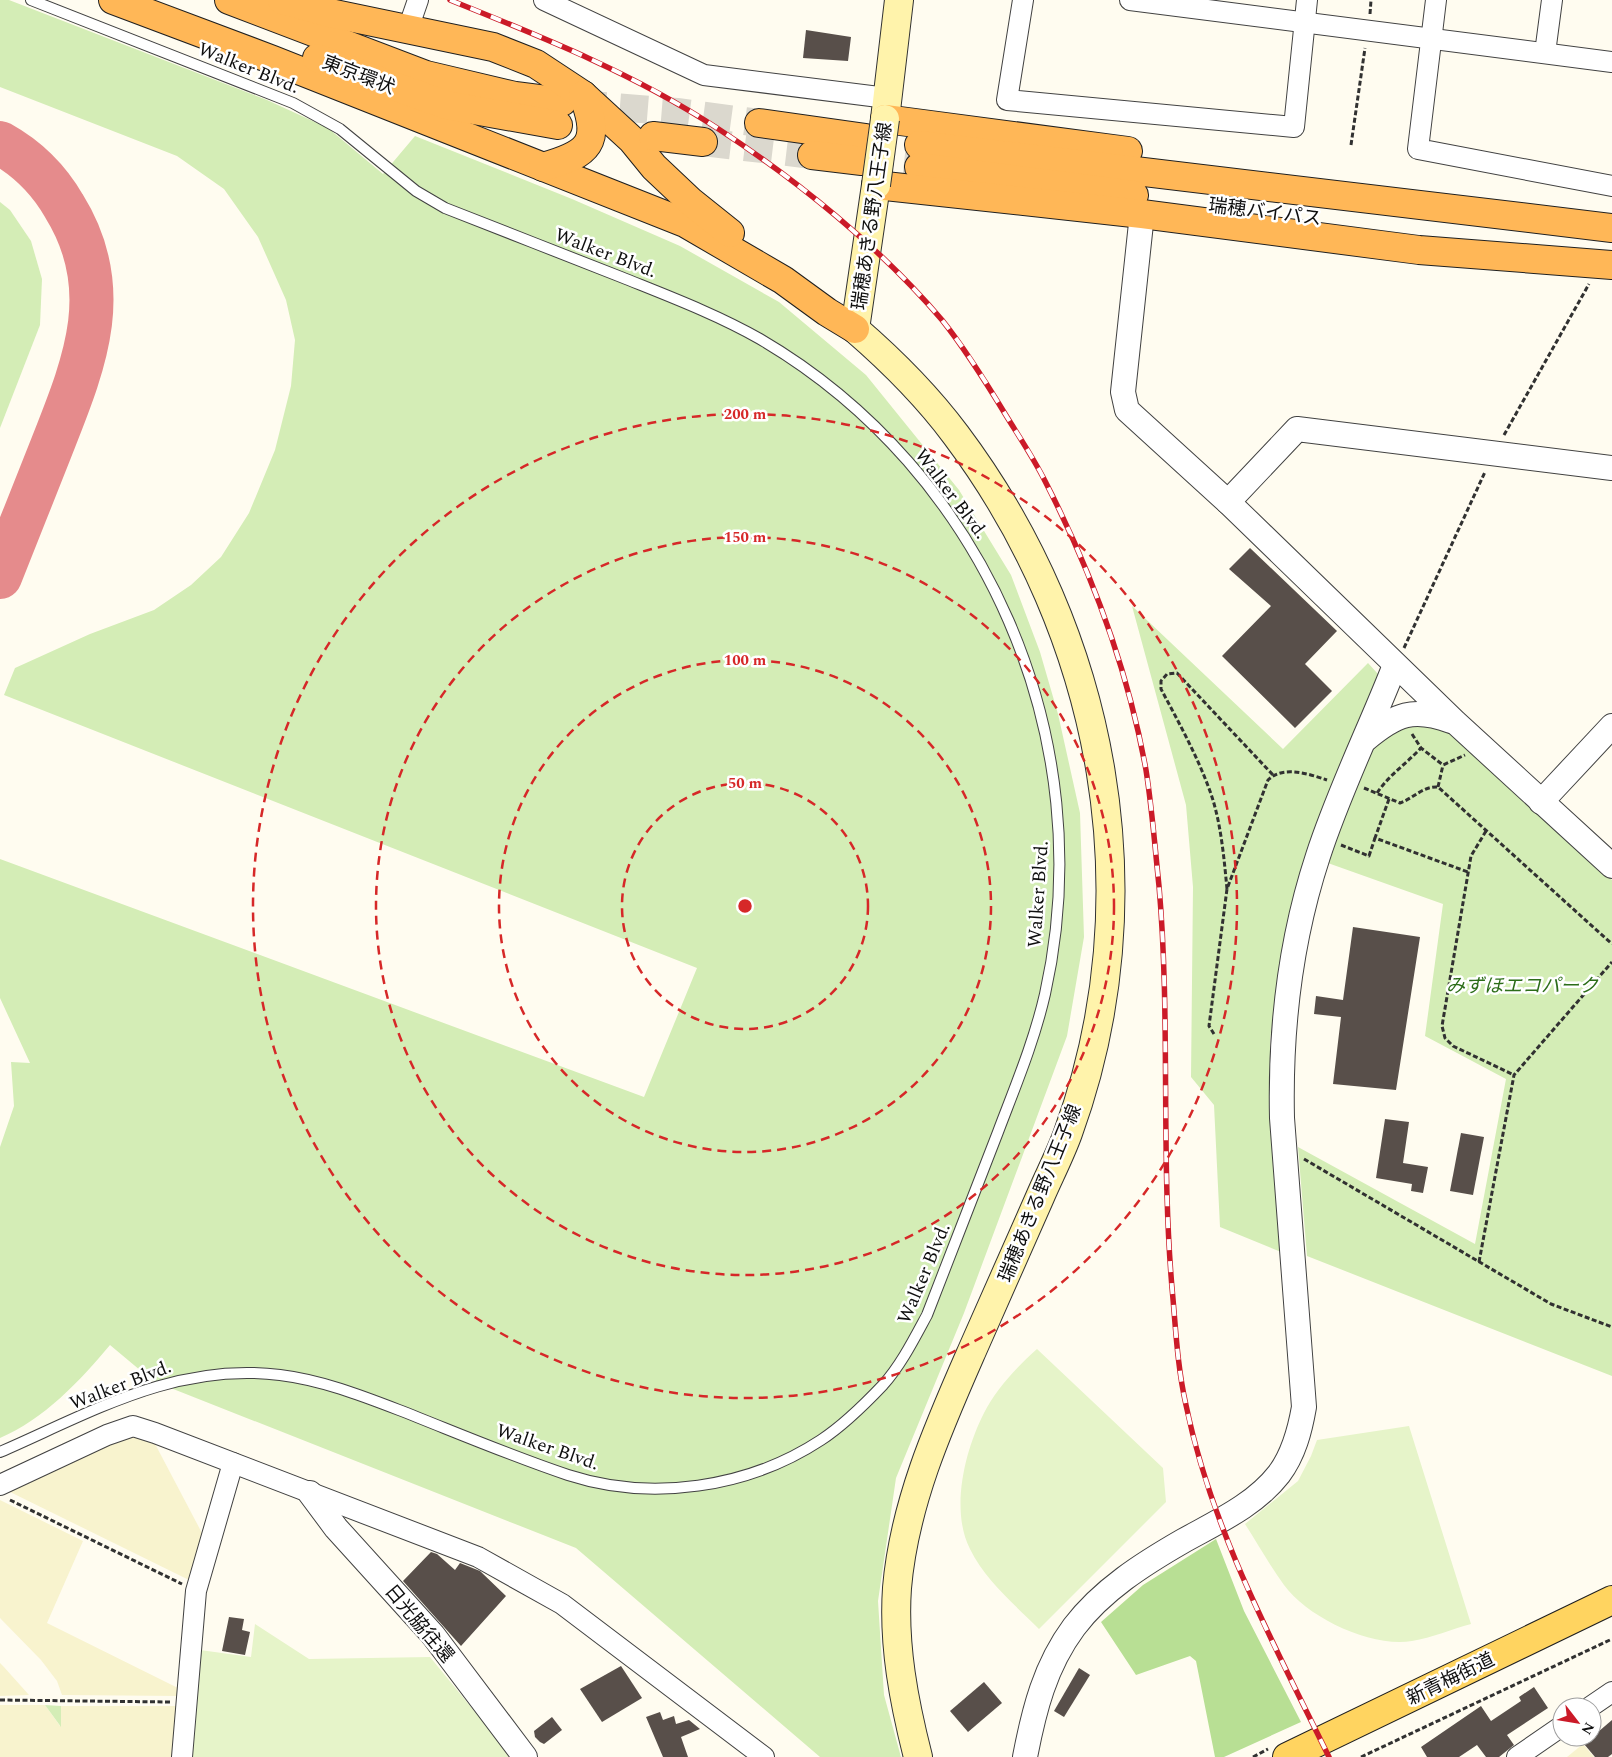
<svg xmlns="http://www.w3.org/2000/svg" width="1612" height="1757" viewBox="0 0 1612 1757" font-family="Spectral,'Noto Sans JP',serif">
  <rect width="100%" height="100%" fill="#fffcf0"/>
  <g fill="#f8f3ce">
    <polygon points="135,1434 153,1440 203,1535 189,1580 4,1489 124,1436"/>
    <polygon points="0,1500 83,1541 47,1623 180,1689 180,1696 62,1695 57,1681 41,1660 0,1618"/>
    <polygon points="0,1663 3,1666 29,1695 0,1696"/>
    <polygon points="0,1705 45,1705 60,1726 61,1706 178,1706 175,1757 0,1757"/>
    <polygon points="1583,1744 1594,1757 1567,1757"/>
  </g>
  <g fill="#d4edb6">
    <path d="M 0,0 L 9,0 L 267,100 L 328,128 L 383,174 L 415,136 L 572,199 L 680,246 L 779,302 L 866,375 L 959,490 L 1011,575 L 1040,652 L 1058,714 L 1080,813 L 1084,937 L 1067,1036 L 964,1313 L 896,1478 L 878,1601 L 884,1695 L 901,1757 L 820,1757 L 576,1548 L 153,1381 L 110,1345 C 81,1380 43,1420 0,1438 L 0,1147 L 14,1106 L 11,1062 L 30,1063 L 0,998 L 0,859 L 644,1097 L 697,968 L 4,695 L 15,668 L 90,634 L 154,610 L 191,585 L 221,557 L 249,513 L 275,450 L 291,386 L 295,340 L 286,300 L 258,237 L 224,189 L 177,156 L 0,87 Z"/>
    <polygon points="0,202 10,210 31,241 42,279 40,325 0,428"/>
    <polygon points="1132,606 1283,749 1368,663 1378,674 1336,777 1370,752 1388,730 1407,722 1448,730 1612,880 1612,1376 1307,1256 1298,1147 1475,1244 1506,1079 1425,1036 1443,904 1325,862 1315,836 1286,927 1270,1039 1273,1151 1281,1252 1220,1227 1214,1105 1191,1077 1193,887 1186,805"/>
    <polygon points="45,1705 61,1706 61,1727"/>
  </g>
  <polygon fill="#b8df94" points="1216,1539 1244,1611 1301,1722 1224,1757 1215,1757 1196,1661 1190,1656 1136,1675 1101,1622 1143,1585"/>
  <g fill="#e6f4c9">
    <path d="M 1037,1349 L 1163,1468 L 1166,1502 L 1039,1629 C 1015,1605 985,1580 970,1549 C 950,1510 965,1450 984,1413 C 996,1389 1017,1367 1037,1349 Z"/>
    <path d="M 1409,1426 L 1471,1624 C 1452,1629 1432,1638 1412,1641 C 1372,1648 1308,1618 1284,1585 C 1270,1566 1258,1544 1245,1524 L 1298,1481 L 1311,1456 L 1317,1440 Z"/>
    <polygon points="255,1624 309,1659 430,1657 498,1740 509,1757 192,1757 200,1650 251,1657"/>
  </g>
  <g fill="none" stroke-linecap="round" stroke-linejoin="round">
    <path stroke="#e58b8c" stroke-width="44" d="M 0,143 C 27,158 49,180 64,206 C 117,291 83,367 50,451 C 33,493 17,535 0,577"/>
  </g>
  <g fill="#584f4a">
    <polygon points="806,30 851,37 848,61 803,58"/>
    <polygon points="1250,548 1337,631 1305,664 1332,691 1295,728 1222,656 1271,606 1229,569"/>
    <polygon points="1353,927 1420,937 1396,1090 1333,1084 1341,1017 1314,1014 1316,996 1343,1000"/>
    <polygon points="1385,1119 1409,1122 1403,1163 1428,1167 1423,1193 1411,1191 1412,1184 1376,1178"/>
    <polygon points="1461,1133 1484,1137 1473,1195 1450,1191"/>
    <polygon points="431,1552 437,1554 455,1570 460,1563 480,1571 506,1596 461,1646 403,1581"/>
    <polygon points="229,1617 244,1619 242,1630 250,1632 245,1655 222,1651"/>
    <polygon points="621,1666 642,1698 602,1722 580,1689"/>
    <polygon points="1079,1668 1090,1675 1064,1717 1054,1711"/>
    <polygon points="984,1682 1002,1703 968,1732 950,1711"/>
    <polygon points="1534,1687 1548,1708 1507,1735 1514,1745 1499,1757 1486,1757 1477,1745 1459,1757 1427,1757 1421,1747 1481,1706 1491,1721 1521,1701 1519,1697"/>
    <polygon points="660,1712 663,1720 674,1716 676,1724 689,1720 700,1729 681,1737 688,1757 663,1757 646,1717"/>
    <polygon points="552,1717 562,1730 544,1744 540,1742 535,1737 534,1731"/>
    <polygon points="1612,1720 1612,1754 1608,1757 1595,1757 1584,1744"/>
  </g>
  <g fill="none" stroke-linecap="round" stroke-linejoin="round">
    <g stroke="#dbd8ce" stroke-width="28" stroke-dasharray="28 14" stroke-linecap="butt">
      <polyline points="578,104 677,112 759,123"/>
      <polyline points="866,138 919,145"/>
      <polyline points="703,142 812,155"/>
      <polyline points="862,161 919,167"/>
    </g>
    <defs>
      <path id="service" d="M 0,1452 C 92,1412 176,1362 280,1375 C 321,1380 360,1395 399,1410 C 455,1432 511,1456 568,1475 C 651,1502 748,1488 821,1440 C 844,1425 864,1405 883,1385 C 901,1365 914,1339 927,1315 C 951,1254 974,1193 998,1132 C 1015,1087 1034,1042 1045,994 C 1102,740 986,471 760,339 C 716,314 668,296 621,277 C 562,254 504,231 445,208 L 416,191 L 340,129 L 293,103 L 31,0"/>
      <g id="minor">
        <polyline points="544,0 704,75 887,98"/>
        <polyline points="1023,0 1007,100 1294,127 1307,0"/>
        <polyline points="1130,0 1612,62"/>
        <polyline points="1436,0 1418,149 1612,186"/>
        <polyline points="408,29 418,0"/>
        <polyline points="1545,53 1552,0"/>
        <polyline points="0,1485 107,1435 133,1426 155,1433 478,1557 562,1604 764,1757"/>
        <polyline points="1590,1707 1612,1692"/>
        <polyline points="182,1757 196,1591 233,1463"/>
        <polyline points="1517,1757 1562,1726"/>
      </g>
      <g id="tertiary">
        <polyline points="1142,214 1123,392 1127,410 1228,502 1455,722 1612,866"/>
        <polyline points="1228,502 1297,429 1612,468"/>
        <path d="M 1366,739 C 1396,714 1413,707 1451,721"/>
        <polyline points="1541,802 1612,726"/>
        <polyline points="310,1493 336,1528 433,1635 525,1757"/>
        <path d="M 1025,1757 C 1034,1710 1045,1666 1074,1627 C 1102,1590 1143,1564 1183,1541 C 1217,1522 1255,1505 1279,1474 C 1294,1454 1300,1430 1304,1407 L 1282,1118 C 1280,1029 1290,941 1318,856 C 1339,791 1370,729 1395,665"/>
      </g>
      <g id="secondary">
        <polyline points="885,119 899,0"/>
        <path d="M 876,185 L 855,329 C 892,361 927,396 956,435 C 1106,635 1154,897 1068,1133 C 1060,1155 1049,1176 1040,1197 C 1017,1249 994,1301 971,1353 C 938,1428 904,1505 897,1588 C 893,1645 904,1702 918,1757"/>
      </g>
      <polyline id="primary" points="1287,1757 1612,1600"/>
      <g id="trunk">
        <polyline points="113,0 273,60 685,223 783,280 827,312 855,329"/>
        <polyline points="229,0 426,75 515,96 562,102"/>
        <polyline points="282,0 330,13 493,47 536,64 583,95 632,140 654,167 690,201 730,233"/>
        <polyline points="317,58 446,105 558,125"/>
        <polyline points="885,119 1128,151"/>
        <polyline points="759,123 866,138"/>
        <polyline points="653,136 703,142"/>
        <polyline points="919,145 1612,228"/>
        <polyline points="812,155 862,161"/>
        <path d="M 543,167 C 589,154 602,143 583,95"/>
        <polyline points="919,167 1134,195"/>
        <polyline points="876,185 1142,214 1419,250 1612,265"/>
      </g>
    </defs>
    <use href="#service" stroke="#424242" stroke-width="12"/>
    <use href="#minor" stroke="#424242" stroke-width="22"/>
    <use href="#tertiary" stroke="#424242" stroke-width="26"/>
    <use href="#secondary" stroke="#313131" stroke-width="30"/>
    <use href="#primary" stroke="#202020" stroke-width="30"/>
    <use href="#trunk" stroke="#202020" stroke-width="30"/>
    <g stroke="#313131" stroke-width="3" stroke-dasharray="5 2.5" stroke-linecap="butt">
      <polyline points="1370,14 1371,0"/>
      <polyline points="1351,145 1365,48"/>
      <polyline points="1504,435 1589,284"/>
      <polyline points="1404,648 1485,472"/>
      <polyline points="1412,734 1421,748 1443,765 1465,755"/>
      <polyline points="1438,787 1443,765"/>
      <path d="M 1364,788 L 1400,803 C 1414,798 1423,786 1438,787 L 1612,944"/>
      <path d="M 1377,793 C 1389,775 1406,764 1421,748"/>
      <polyline points="1389,799 1375,838 1468,872"/>
      <polyline points="1486,831 1471,856 1442,1026 1445,1038 1453,1046 1514,1075"/>
      <polyline points="1341,845 1369,856 1375,838"/>
      <path d="M 1227,889 C 1224,858 1221,823 1211,794 C 1198,757 1179,723 1161,689 L 1161,681 L 1167,674 L 1177,673 L 1273,775"/>
      <path d="M 1214,1034 L 1209,1026 L 1227,889 L 1268,780 C 1283,765 1309,774 1327,780"/>
      <polyline points="1304,1159 1551,1304 1612,1327"/>
      <polyline points="1479,1262 1514,1075 1612,962"/>
      <polyline points="10,1500 182,1584"/>
      <polyline points="0,1700 171,1702"/>
      <polyline points="1253,1757 1268,1749"/>
      <polyline points="1361,1757 1612,1639"/>
    </g>
    <use href="#service" stroke="#fff" stroke-width="10"/>
    <use href="#minor" stroke="#fff" stroke-width="20"/>
    <use href="#tertiary" stroke="#fff" stroke-width="24"/>
    <use href="#secondary" stroke="#fff3ab" stroke-width="28"/>
    <use href="#primary" stroke="#ffd460" stroke-width="28"/>
    <use href="#trunk" stroke="#ffb757" stroke-width="28"/>
    <defs>
      <path id="rail" d="M 450,0 C 542,37 633,73 717,128 C 797,180 880,247 942,320 C 966,350 987,384 1007,417 C 1020,438 1034,459 1045,481 C 1091,571 1128,670 1146,770 C 1152,808 1155,848 1159,886 C 1171,1023 1160,1162 1173,1299 C 1176,1334 1178,1370 1186,1405 C 1212,1531 1273,1642 1329,1757"/>
    </defs>
    <use href="#rail" stroke="#cb1a28" stroke-width="5.5"/>
    <use href="#rail" stroke="#fff" stroke-width="4" stroke-dasharray="11" stroke-linecap="butt"/>
    <defs>
      <polyline id="secondary-bridge" points="876,185 885,119"/>
    </defs>
    <use href="#secondary-bridge" stroke="#313131" stroke-width="30" stroke-linecap="butt"/>
    <use href="#secondary-bridge" stroke="#fff3ab" stroke-width="28"/>
  </g>
  <g fill="none" stroke="#d62828" stroke-width="2.5" stroke-dasharray="9 6">
    <circle cx="745" cy="906" r="123"/>
    <circle cx="745" cy="906" r="246"/>
    <circle cx="745" cy="906" r="369"/>
    <circle cx="745" cy="906" r="492"/>
  </g>
  <g text-anchor="middle" stroke-width="5" stroke-linejoin="round" paint-order="stroke">
    <g font-size="19" fill="#0f0f0f" stroke="#fff">
      <text transform="translate(249 67) rotate(22)" y="7">Walker Blvd.</text>
      <text transform="translate(359 74) rotate(21)" y="7">東京環状</text>
      <text transform="translate(1265 211) rotate(7)" y="7">瑞穂バイパス</text>
      <text transform="translate(871 216) rotate(-82)" y="7">瑞穂あきる野八王子線</text>
      <text transform="translate(606 252) rotate(21)" y="7">Walker Blvd.</text>
      <text transform="translate(952 493) rotate(53)" y="7">Walker Blvd.</text>
      <text transform="translate(1037 894) rotate(-86)" y="7">Walker Blvd.</text>
      <text transform="translate(1039 1193) rotate(-68)" y="7">瑞穂あきる野八王子線</text>
      <text transform="translate(923 1273) rotate(-67)" y="7">Walker Blvd.</text>
      <text transform="translate(120 1384) rotate(-21)" y="7">Walker Blvd.</text>
      <text transform="translate(548 1446) rotate(19)" y="7">Walker Blvd.</text>
      <text transform="translate(420 1623) rotate(50)" y="7">日光脇往還</text>
      <text transform="translate(1450 1678) rotate(-26)" y="7">新青梅街道</text>
    </g>
    <g font-size="19" font-style="italic" fill="#2c6d19" stroke="#fff">
      <text x="1522" y="992">みずほエコパーク</text>
    </g>
  </g>
  <circle cx="745" cy="906" r="8" fill="#d62828" stroke="#fff" stroke-width="2.5"/>
  <g font-size="15" text-anchor="middle" font-weight="bold" fill="#d62828" stroke="#fff" stroke-width="5" stroke-linejoin="round" paint-order="stroke">
    <text x="745" y="419">200 m</text>
    <text x="745" y="542">150 m</text>
    <text x="745" y="665">100 m</text>
    <text x="745" y="788">50 m</text>
  </g>
  <g transform="translate(1577 1722) rotate(121)"><circle r="24" fill="#ffffff" stroke="#9f9f9f"/>
  <path d="M0-4L9 19L0 12L-9 19Z" fill="#cb1a28"/>
  <text y="-8" font-size="14" font-weight="bold" text-anchor="middle" fill="#0f0f0f">N</text>
  </g>
</svg>
